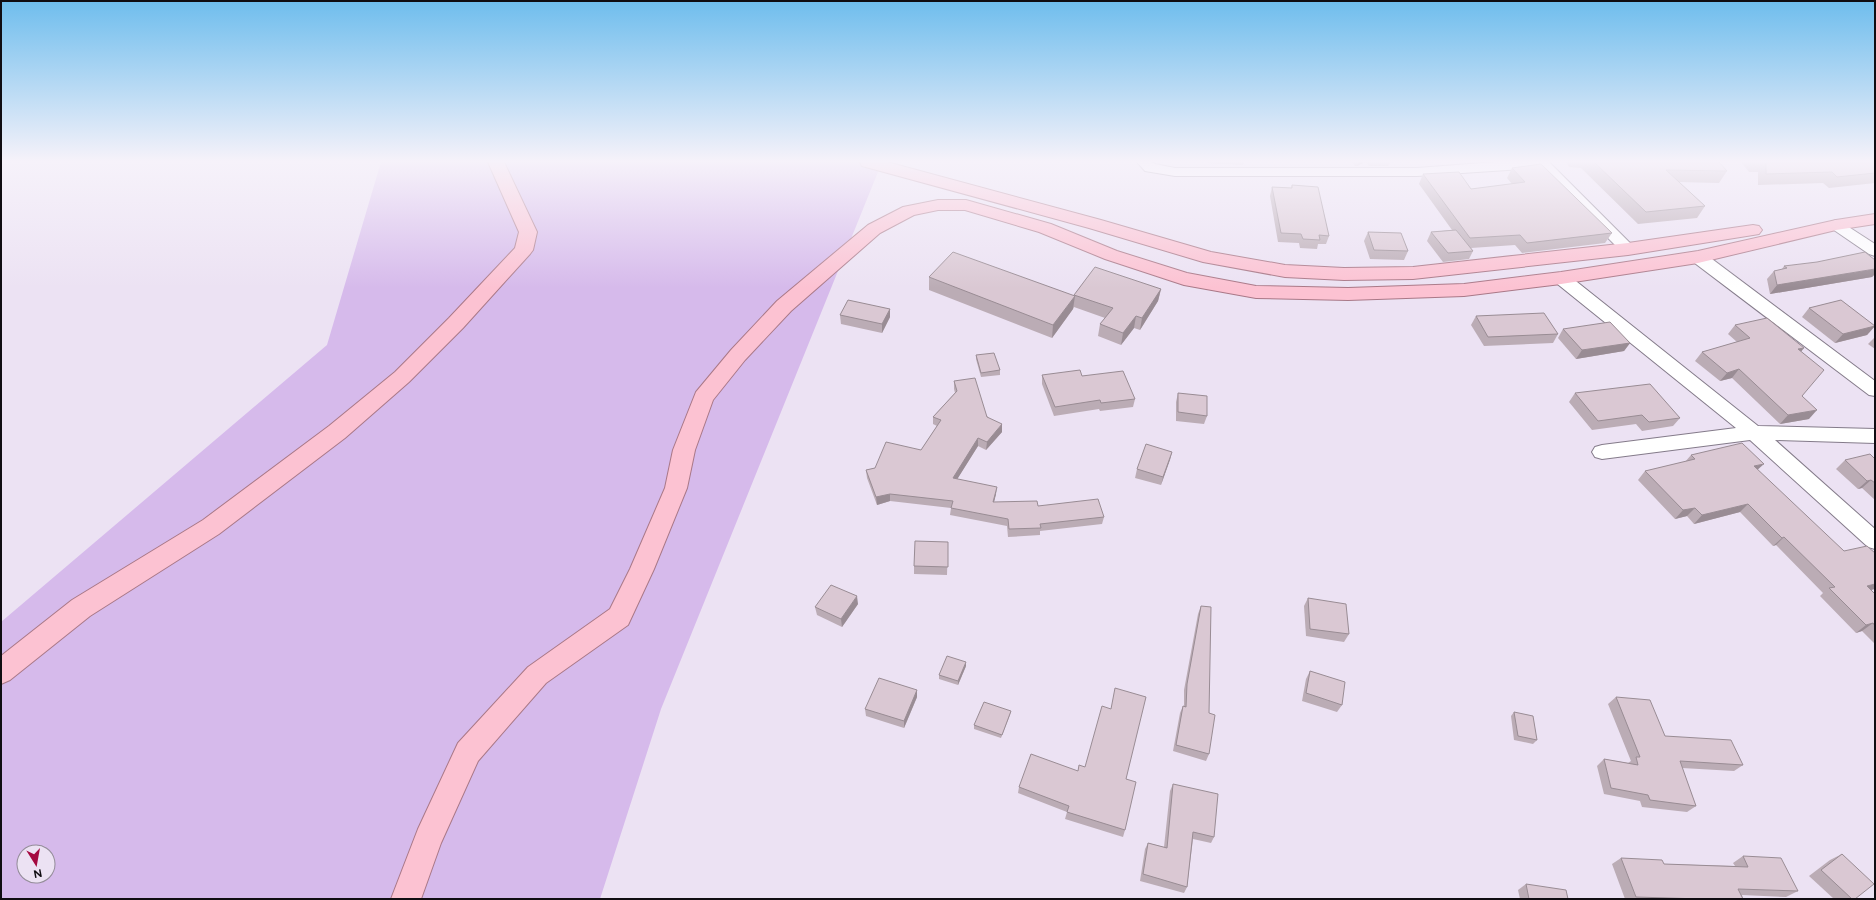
<svg xmlns="http://www.w3.org/2000/svg" width="1876" height="900" viewBox="0 0 1876 900" font-family="Figtree,sans-serif">
  <rect width="100%" height="100%" fill="#ece2f3"/>
  <path fill="#d6baeb" fill-rule="evenodd" d="M 381,162 L 882,162 L 661,709 L 600,899 L 1,899 L 1,622 L 327,345 ZM 24,852 L 48,852 L 48,876 L 24,876 Z"/>
  <g fill="none" stroke-linecap="round" stroke-linejoin="round">
    <defs>
      <g id="minor">
        <polygon points="1137,162 1152,162 1155,164 1175,168 1417,168 1496,162 1549,162 1636,249 1634,252 1628,254 1622,252 1538,168 1417,176 1175,176 1145,171"/>
        <polygon points="1836,220 1841,222 1875,244 1875,256 1869,254 1831,228 1828,225 1831,222"/>
        <polygon points="1698,252 1704,253 1875,381 1875,396 1869,395 1692,261 1690,257 1692,253"/>
        <polygon points="1561,273 1567,274 1758,426 1875,429 1875,443 1775,440 1875,529 1875,549 1868,547 1750,440 1602,459 1595,457 1592,452 1595,447 1602,445 1736,428 1555,282 1553,278 1555,274"/>
      </g>
      <g id="trunk">
        <polygon points="488,162 504,162 537,232 533,250 530,254 463,328 409,382 345,438 219,534 90,616 10,680 1,684 1,656 72,600 203,520 329,426 395,372 449,318 515,248 519,232"/>
        <polygon points="860,162 887,162 1101,220 1211,252 1285,265 1344,268 1413,267 1628,243 1753,225 1759,226 1762,230 1759,234 1753,235 1628,255 1413,279 1344,280 1285,277 1203,262 1089,228 862,166"/>
        <polygon points="938,200 966,200 1051,224 1117,251 1187,273 1256,286 1348,288 1464,284 1561,272 1698,251 1836,220 1875,214 1875,224 1836,230 1698,263 1561,284 1464,296 1348,300 1256,298 1184,285 1105,259 1039,232 965,210 938,210 914,215 880,233 791,311 745,360 713,400 695,450 687,488 654,569 628,625 546,683 478,761 441,843 421,899 391,899 418,829 458,743 528,667 610,609 630,569 665,488 673,450 696,392 731,350 777,301 868,225 903,207"/>
      </g>
    </defs>
    <use href="#minor" stroke="#847b8a" stroke-width="2"/>
    <use href="#trunk" stroke="#a97887" stroke-width="2"/>
    <use href="#minor" fill="#fff" fill-rule="evenodd"/>
    <use href="#trunk" fill="#fcc2d2" fill-rule="evenodd"/>
  </g>
  <g fill="#bbacb5">
    <polygon points="1207,162 1244,162 1243,165 1207,163"/>
    <polygon points="1352,162 1365,162 1357,166 1355,166"/>
    <polygon points="1366,162 1390,162 1388,166 1369,166"/>
    <polygon points="1566,162 1719,162 1727,171 1719,183 1679,182 1705,206 1697,218 1638,224 1581,168 1569,167"/>
    <polygon points="1741,162 1875,162 1875,183 1829,188 1823,183 1758,185 1758,172 1749,172"/>
    <polygon points="1512,168 1612,233 1605,243 1522,253 1515,245 1471,248 1473,251 1469,259 1443,262 1427,241 1431,232 1452,230 1419,184 1423,174 1471,189 1512,184 1507,178"/>
    <polygon points="1292,185 1329,236 1326,244 1318,244 1317,249 1300,248 1299,243 1278,242 1270,196 1272,187 1291,188"/>
    <polygon points="1368,232 1408,251 1404,260 1370,259 1364,241"/>
    <polygon points="1784,266 1874,275 1872,277 1770,294 1767,279 1774,271 1782,269"/>
    <polygon points="929,277 1074,296 1074,295 1161,289 1158,301 1140,330 1134,328 1121,345 1098,336 1100,324 1105,318 1074,307 1073,309 1052,338 929,290"/>
    <polygon points="1809,308 1875,326 1867,335 1835,343 1802,317"/>
    <polygon points="890,309 890,317 882,333 841,324 840,315"/>
    <polygon points="1476,316 1558,334 1553,343 1484,346 1471,325"/>
    <polygon points="1735,325 1801,352 1802,396 1809,419 1780,424 1732,378 1720,381 1695,361 1702,352 1737,342 1728,334"/>
    <polygon points="1563,329 1630,343 1624,351 1576,359 1558,338"/>
    <polygon points="1875,337 1875,349 1868,344"/>
    <polygon points="976,355 1000,370 1000,375 981,377 976,359"/>
    <polygon points="1042,375 1082,376 1135,399 1133,407 1100,411 1099,409 1054,416 1042,384"/>
    <polygon points="954,381 1002,432 986,450 978,446 957,479 996,494 994,502 1038,506 1104,517 1102,524 1040,531 1040,535 1008,537 1007,526 950,515 951,508 890,501 877,505 867,478 866,470 875,468 921,450 937,426 933,424 933,417 955,393 954,389"/>
    <polygon points="1178,393 1207,416 1204,424 1176,421 1176,402"/>
    <polygon points="1575,393 1680,418 1673,426 1642,431 1636,424 1592,430 1569,402"/>
    <polygon points="1172,452 1161,485 1135,478 1137,469"/>
    <polygon points="1691,455 1758,470 1875,594 1875,644 1862,631 1856,633 1820,596 1823,593 1776,545 1773,546 1740,512 1694,524 1687,516 1675,519 1638,480 1645,471 1685,462"/>
    <polygon points="1875,459 1875,500 1862,488 1858,489 1836,469 1845,460"/>
    <polygon points="948,542 947,575 914,574 914,566"/>
    <polygon points="1308,598 1349,634 1344,642 1306,636 1304,606"/>
    <polygon points="858,604 842,627 817,615 815,607"/>
    <polygon points="1201,606 1209,713 1209,754 1206,761 1173,751 1180,713 1183,706 1184,706 1184,690 1198,614"/>
    <polygon points="966,666 958,685 939,679 939,675"/>
    <polygon points="1310,671 1342,705 1337,712 1302,701 1306,679"/>
    <polygon points="917,690 917,697 904,728 866,716 865,709"/>
    <polygon points="1616,697 1665,736 1743,765 1734,771 1682,768 1696,806 1687,812 1642,807 1640,801 1604,794 1597,766 1604,759 1628,763 1631,761 1608,704"/>
    <polygon points="1011,711 1010,715 1001,738 974,729 974,725"/>
    <polygon points="1514,712 1537,740 1533,744 1514,740 1511,716"/>
    <polygon points="1126,779 1125,830 1123,837 1065,819 1067,812 1018,793 1019,787"/>
    <polygon points="1173,784 1214,837 1211,843 1193,839 1187,887 1184,893 1140,881 1145,849 1148,843 1164,847 1170,791"/>
    <polygon points="1842,854 1855,899 1834,899 1809,876 1830,860"/>
    <polygon points="1743,856 1798,891 1786,897 1742,895 1743,899 1625,899 1612,864 1621,858 1664,864 1735,866 1733,863"/>
    <polygon points="1526,884 1568,899 1520,899 1518,890"/>
  </g>
  <g fill="#998c94">
    <polygon points="1359,162 1365,162 1357,166"/>
    <polygon points="1875,269 1875,275 1874,275 1872,277 1770,294 1777,285"/>
    <polygon points="1161,289 1158,301 1140,330 1142,318"/>
    <polygon points="1075,296 1073,309 1052,338 1053,325"/>
    <polygon points="890,309 890,317 882,333 882,324"/>
    <polygon points="1136,316 1134,328 1121,345 1123,333"/>
    <polygon points="1875,326 1867,335 1835,343 1843,334"/>
    <polygon points="1630,343 1624,351 1576,359 1582,350"/>
    <polygon points="1804,348 1797,357 1798,349"/>
    <polygon points="1739,369 1732,378 1720,381 1727,373"/>
    <polygon points="1817,410 1809,419 1780,424 1788,415"/>
    <polygon points="1002,424 1002,432 986,450 987,442"/>
    <polygon points="978,438 978,446 953,486 953,478"/>
    <polygon points="1172,452 1170,460 1161,485 1163,477"/>
    <polygon points="1764,464 1755,472 1754,466"/>
    <polygon points="1871,480 1862,488 1858,489 1867,481"/>
    <polygon points="997,487 996,494 992,510 993,502"/>
    <polygon points="890,494 890,501 877,505 876,497"/>
    <polygon points="1748,504 1740,512 1694,524 1702,515"/>
    <polygon points="1695,508 1687,516 1675,519 1683,510"/>
    <polygon points="1784,537 1776,545 1773,546 1782,538"/>
    <polygon points="1875,584 1875,589 1857,594 1867,586"/>
    <polygon points="857,596 858,604 842,627 841,619"/>
    <polygon points="1873,623 1862,631 1856,633 1866,625"/>
    <polygon points="966,662 966,666 958,685 958,681"/>
    <polygon points="917,690 917,697 904,728 904,721"/>
  </g>
  <g fill="#dac8d3" stroke="#998c94">
    <polygon points="1594,162 1719,162 1727,171 1666,170 1705,206 1646,212"/>
    <polygon points="1766,162 1875,162 1875,173 1837,177 1832,172 1766,174"/>
    <polygon points="1541,164 1612,233 1527,243 1520,235 1470,238 1423,174 1459,172 1471,189 1525,182 1512,168"/>
    <polygon points="1292,185 1318,187 1329,236 1319,235 1320,240 1303,239 1301,234 1281,233 1272,187 1292,188"/>
    <polygon points="1456,230 1473,251 1448,253 1431,232"/>
    <polygon points="1368,232 1401,233 1408,251 1374,250"/>
    <polygon points="953,252 1075,296 1053,325 929,277"/>
    <polygon points="1865,252 1875,260 1875,269 1777,285 1774,271 1787,268 1784,266 1817,262"/>
    <polygon points="1095,267 1161,289 1142,318 1136,316 1123,333 1100,324 1113,308 1074,295"/>
    <polygon points="848,300 890,309 882,324 840,315"/>
    <polygon points="1841,300 1875,326 1843,334 1809,308"/>
    <polygon points="1544,313 1558,334 1488,337 1476,316"/>
    <polygon points="1767,318 1804,348 1798,349 1824,370 1802,396 1817,410 1788,415 1739,369 1727,373 1702,352 1750,338 1735,325"/>
    <polygon points="1610,322 1630,343 1582,350 1563,329"/>
    <polygon points="994,353 1000,370 981,373 976,355"/>
    <polygon points="1080,370 1082,376 1123,371 1135,399 1101,403 1100,400 1055,407 1042,375"/>
    <polygon points="975,378 987,417 1002,424 987,442 978,438 953,478 997,487 993,502 1037,501 1038,506 1098,499 1104,517 1040,524 1041,528 1009,529 1008,519 951,508 953,501 890,494 876,497 866,470 875,468 886,442 921,450 941,420 933,417 957,391 954,381"/>
    <polygon points="1650,384 1680,418 1649,422 1642,415 1598,421 1575,393"/>
    <polygon points="1178,393 1207,396 1207,416 1178,412"/>
    <polygon points="1742,443 1764,464 1754,466 1844,551 1867,546 1875,553 1875,584 1867,586 1875,594 1875,626 1873,623 1866,625 1829,588 1835,587 1784,537 1782,538 1748,504 1702,515 1695,508 1683,510 1645,471 1695,459 1691,455"/>
    <polygon points="1146,444 1172,452 1163,477 1137,469"/>
    <polygon points="1870,454 1875,459 1875,483 1871,480 1867,481 1845,460"/>
    <polygon points="915,541 948,542 948,567 914,566"/>
    <polygon points="831,585 857,596 841,619 815,607"/>
    <polygon points="1308,598 1346,604 1349,634 1310,629"/>
    <polygon points="1201,606 1211,607 1209,713 1215,715 1209,754 1176,745 1183,706 1186,707 1187,684"/>
    <polygon points="947,656 966,662 958,681 939,675"/>
    <polygon points="1310,671 1345,682 1342,705 1306,693"/>
    <polygon points="879,678 917,690 904,721 865,709"/>
    <polygon points="1115,688 1146,697 1126,779 1136,782 1125,830 1067,812 1069,806 1019,787 1031,754 1078,771 1079,765 1085,767 1102,706 1111,709"/>
    <polygon points="1616,697 1650,700 1665,736 1731,740 1743,765 1680,761 1696,806 1650,800 1648,795 1611,788 1604,759 1638,765 1636,757 1640,757"/>
    <polygon points="984,702 1011,711 1002,735 974,725"/>
    <polygon points="1514,712 1533,716 1537,740 1518,736"/>
    <polygon points="1173,784 1218,794 1214,837 1193,832 1187,887 1143,874 1148,843 1167,848"/>
    <polygon points="1842,854 1874,884 1855,899 1852,899 1821,870"/>
    <polygon points="1743,856 1781,858 1798,891 1738,889 1743,899 1701,899 1636,897 1621,858 1662,860 1664,864 1748,867"/>
    <polygon points="1526,884 1566,890 1568,899 1529,899"/>
  </g>
  <linearGradient id="sky" x2="0" y2="1"><stop stop-color="#6ebded"/><stop offset="0.56" stop-color="#f6f2fa"/><stop offset="1" stop-color="#f6f2fa" stop-opacity="0"/></linearGradient>
  <rect width="1876" height="288" fill="url(#sky)"/>
  <rect width="1876" height="900" fill="none" stroke="#100d12" stroke-width="4"/>
  <g transform="translate(36 864) rotate(169)"><circle r="19" fill="#ece2f3" stroke="#948d99"/>
  <path d="M0-3L7 15L0 10L-7 15Z" fill="#a40940"/>
  <text y="-6" font-size="11" font-weight="bold" text-anchor="middle" fill="#100d12">N</text>
  </g>
</svg>
